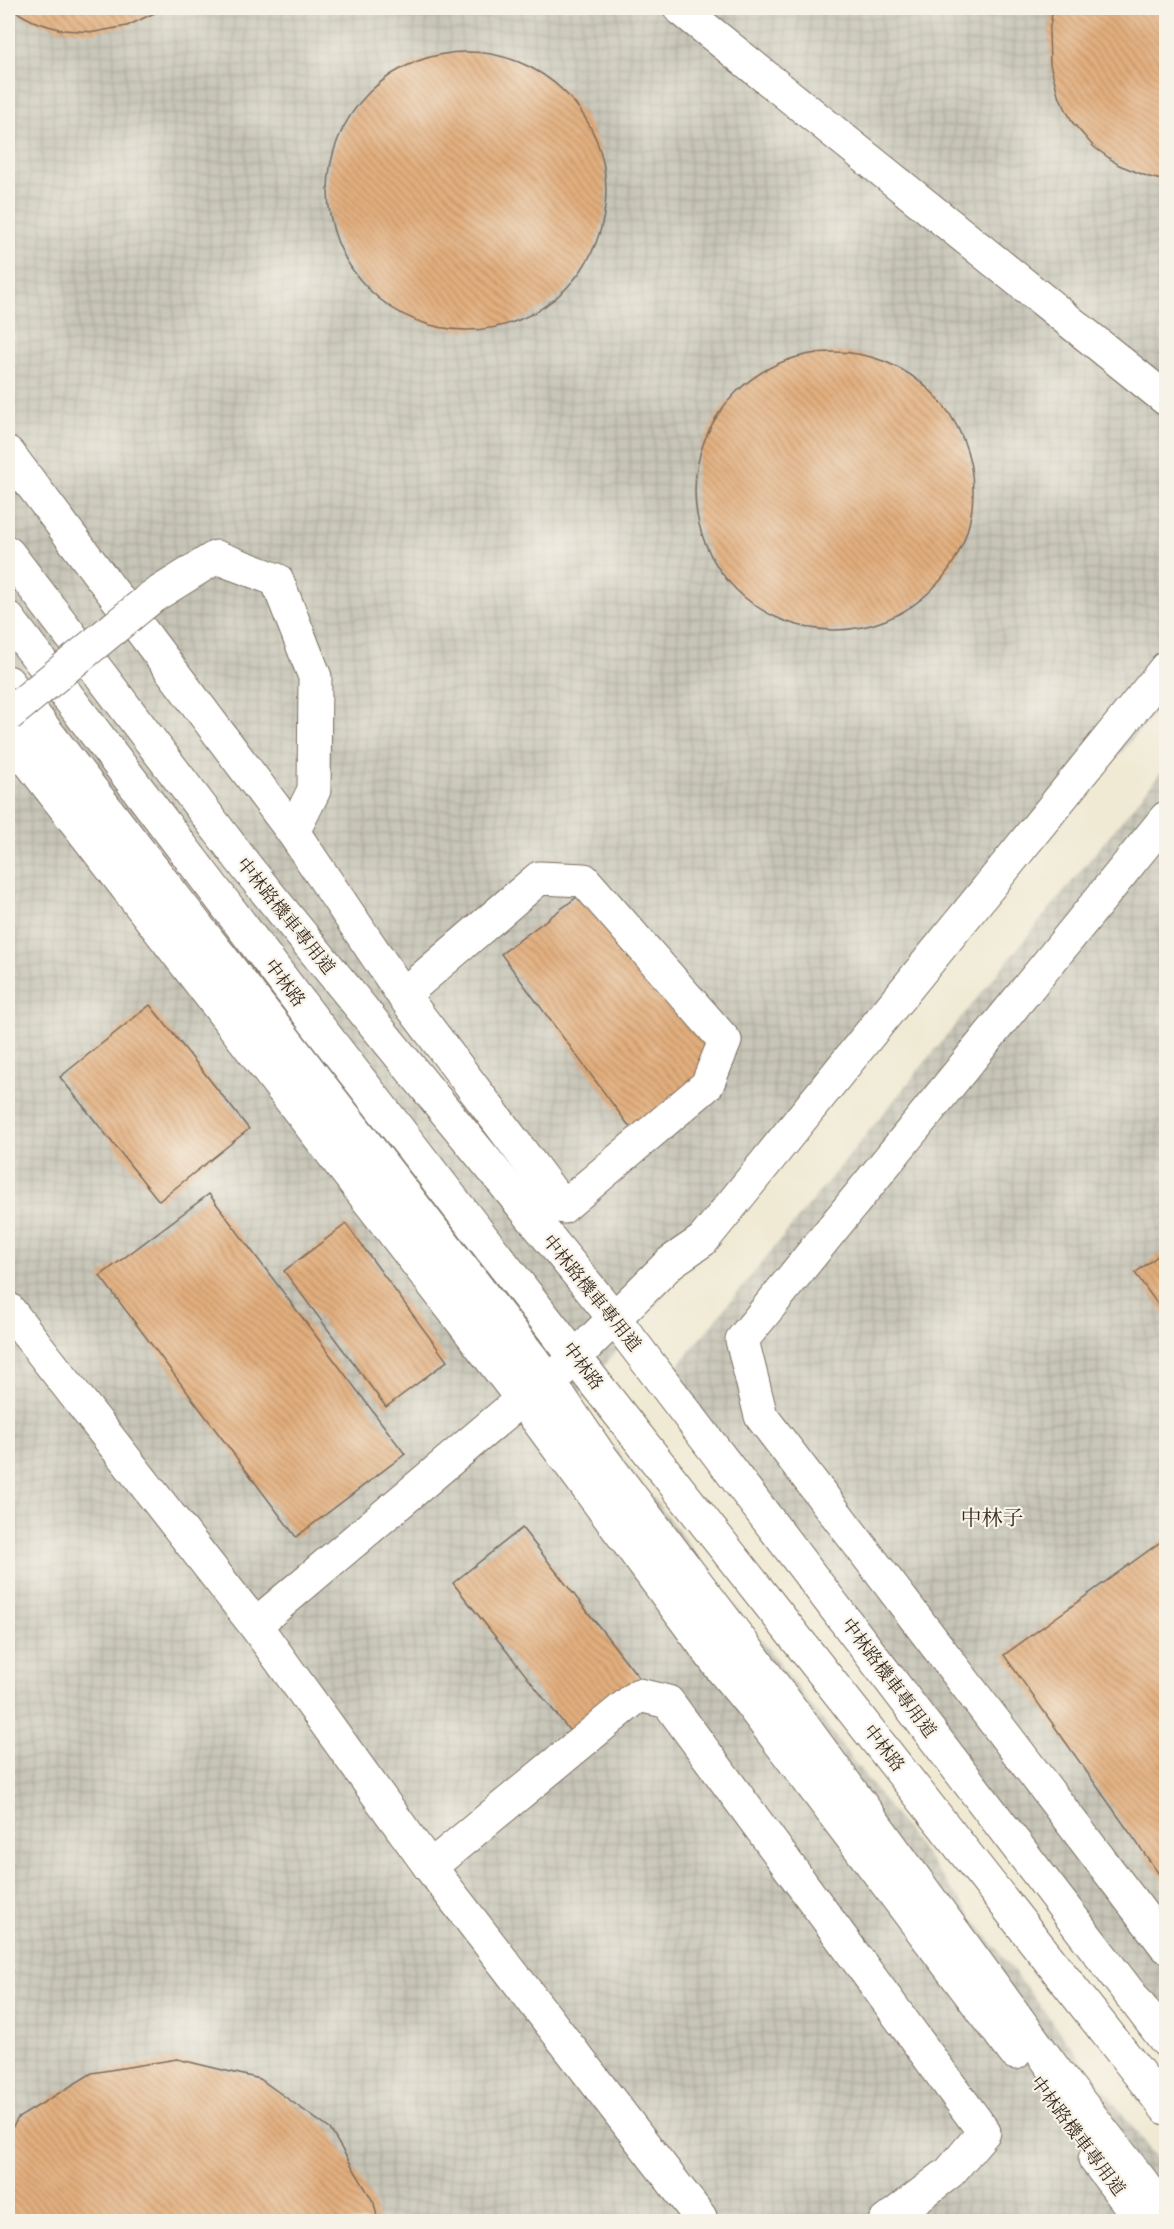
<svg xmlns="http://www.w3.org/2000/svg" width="1174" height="2229" viewBox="0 0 1174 2229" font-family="Cardo,'Noto Serif TC',serif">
  <defs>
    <pattern id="industrial-grid" width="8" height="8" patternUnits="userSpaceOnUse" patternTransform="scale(1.5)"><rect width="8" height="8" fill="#c7c5b8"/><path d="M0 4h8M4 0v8" fill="none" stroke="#aca99e"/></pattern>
    <pattern id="building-back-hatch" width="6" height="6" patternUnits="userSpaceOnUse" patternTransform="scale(1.5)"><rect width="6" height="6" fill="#e3af7e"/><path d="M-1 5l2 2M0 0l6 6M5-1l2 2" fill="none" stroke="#b98f67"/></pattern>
  </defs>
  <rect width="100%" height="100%" fill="#f7f3e8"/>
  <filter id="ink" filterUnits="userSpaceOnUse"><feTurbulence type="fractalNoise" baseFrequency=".0167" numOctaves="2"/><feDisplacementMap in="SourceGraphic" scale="12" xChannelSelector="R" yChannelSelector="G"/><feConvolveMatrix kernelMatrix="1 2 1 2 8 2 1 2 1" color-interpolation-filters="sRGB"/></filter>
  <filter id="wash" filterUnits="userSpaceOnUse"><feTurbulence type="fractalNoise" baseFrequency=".008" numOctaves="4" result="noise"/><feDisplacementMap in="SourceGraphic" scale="24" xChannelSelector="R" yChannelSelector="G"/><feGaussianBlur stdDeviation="1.35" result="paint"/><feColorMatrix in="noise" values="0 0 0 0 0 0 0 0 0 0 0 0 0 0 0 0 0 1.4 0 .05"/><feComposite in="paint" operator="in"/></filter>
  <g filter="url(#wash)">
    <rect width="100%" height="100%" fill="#f0ead4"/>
    <g fill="url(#industrial-grid)">
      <polygon points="8,8 1166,8 1166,699 577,1398 1166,2171 1166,2221 8,2222"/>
      <polygon points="1166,766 1166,2039 668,1378"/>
    </g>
    <g id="blocks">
      <g fill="url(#building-back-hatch)">
        <polygon points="9,8 165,8 127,26 95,32 63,30 48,26 33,21"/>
        <polygon points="1053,8 1166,8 1166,181 1149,177 1119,165 1094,147 1073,123 1058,94 1050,64 1049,32"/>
        <circle cx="467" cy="191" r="139"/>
        <circle cx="834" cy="491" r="139"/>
        <polygon points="597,882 727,1059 632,1130 501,954"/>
        <polygon points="150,1005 249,1129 159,1201 60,1077"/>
        <polygon points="209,1194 405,1454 296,1537 100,1276"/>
        <polygon points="346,1224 447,1361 386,1407 284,1271"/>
        <polygon points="1166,1250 1166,1316 1135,1273"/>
        <polygon points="522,1528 640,1679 572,1734 453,1583"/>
        <polygon points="1166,1538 1166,1884 1004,1655"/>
        <polygon points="177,2059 260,2079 330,2129 374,2203 378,2222 8,2222 8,2134 18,2118 92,2073"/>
      </g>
    </g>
  </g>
  <g filter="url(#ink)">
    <use href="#blocks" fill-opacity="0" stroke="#7a6d5e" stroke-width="1.5"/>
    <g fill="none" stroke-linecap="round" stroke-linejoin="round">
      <defs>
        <g id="minor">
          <polyline points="680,8 1166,399"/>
          <polyline points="8,453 293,832"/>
          <polyline points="8,553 248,869 614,1318 1166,2041"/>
          <polyline points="152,597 216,557 277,580 315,677 314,790 293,832 403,995 563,1207 707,1085 725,1041 584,880 539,878 403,995"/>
          <polyline points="8,618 314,1021 599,1388 1166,2108"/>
          <polyline points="8,682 550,1382 598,1453 755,1660 1057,2073 1166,2213"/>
          <polyline points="8,734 522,1399 721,1668 750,1703 1015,2053"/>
          <polyline points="1166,818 742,1340 761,1416 1166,1946"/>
          <polyline points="8,1309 255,1625 430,1867 700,2217 700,2222"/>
          <polyline points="255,1625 522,1399 550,1382 671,1262 703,1240 1166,668"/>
          <polyline points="430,1867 639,1695 668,1702 984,2132 950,2172 885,2222"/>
          <polyline points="1095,2159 1143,2222"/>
        </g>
      </defs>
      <use href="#minor" stroke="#7a6d5e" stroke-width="35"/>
      <use href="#minor" stroke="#fff" stroke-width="33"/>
      <defs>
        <polyline id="minor-bridge" points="8,715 152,597"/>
      </defs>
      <use href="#minor-bridge" stroke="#7a6d5e" stroke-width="35" stroke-linecap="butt"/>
      <use href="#minor-bridge" stroke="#fff" stroke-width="33"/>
    </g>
  </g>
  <g text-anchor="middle" stroke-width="4.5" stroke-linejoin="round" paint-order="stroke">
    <g font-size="18" fill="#3b2a1e" stroke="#f7f3e8">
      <text transform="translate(286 916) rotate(51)" y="6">中林路機車專用道</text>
      <text transform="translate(285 983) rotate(53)" y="6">中林路</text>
      <text transform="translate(592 1293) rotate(51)" y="6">中林路機車專用道</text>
      <text transform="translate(583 1366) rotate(53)" y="6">中林路</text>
      <text transform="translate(889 1678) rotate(53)" y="6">中林路機車專用道</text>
      <text transform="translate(884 1748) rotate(52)" y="6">中林路</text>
      <text transform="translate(1078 2136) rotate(53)" y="6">中林路機車專用道</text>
    </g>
    <g font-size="21" fill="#3b2a1e" stroke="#f7f3e8">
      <text x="992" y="1525">中林子</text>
    </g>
  </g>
  <rect width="1174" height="2229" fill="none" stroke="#f7f3e8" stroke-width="30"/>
</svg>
